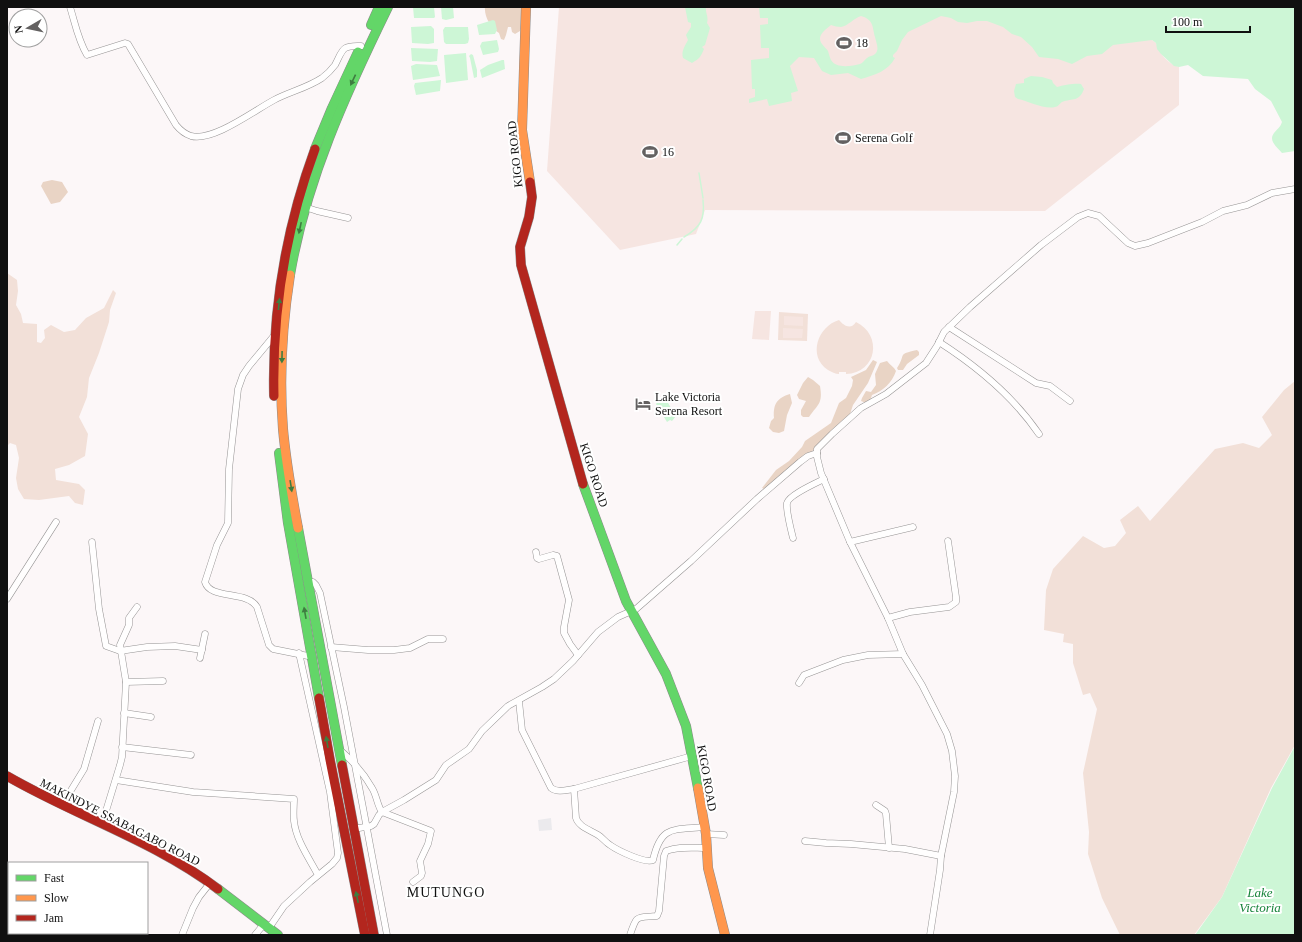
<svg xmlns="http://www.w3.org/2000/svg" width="1302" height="942" viewBox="0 0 1302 942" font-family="'Times New Roman',serif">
  <rect width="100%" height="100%" fill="#fcf7f8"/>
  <polygon fill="#ebeaed" points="551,818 552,830 539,831 538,820"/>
  <g fill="#f2e0d8">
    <polygon points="7,273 17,280 18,291 16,305 21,314 23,323 37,324 37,342 41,343 45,338 44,330 51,325 64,332 75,330 86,318 104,308 113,290 116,293 110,310 109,322 99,353 89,378 87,397 79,417 88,434 85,456 69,465 55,469 56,480 79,484 85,490 83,505 75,503 69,496 39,500 24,499 18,489 16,478 19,458 16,445 10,443 7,446"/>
    <polygon points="779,312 808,314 807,341 778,340"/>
    <path d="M 839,320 C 844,326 851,330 856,322 C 883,335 877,373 846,374 L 846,372 L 839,372 L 839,374 C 835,374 832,372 828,370 C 807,356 818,326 839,320 Z"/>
    <polygon points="1295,381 1295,745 1271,788 1222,897 1194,935 1120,935 1102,898 1088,854 1089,832 1083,773 1097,709 1090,693 1083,695 1073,663 1073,644 1063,642 1064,634 1044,630 1046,590 1053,569 1083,536 1104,548 1115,546 1126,533 1120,520 1138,506 1150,521 1215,449 1243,443 1259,448 1272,435 1262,417 1284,390"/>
  </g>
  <g fill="#e9d4c5">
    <path d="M 485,7 L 523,7 L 523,23 L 520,31 L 515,34 L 512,32 L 511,27 L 508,27 L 506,35 L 504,40 L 501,39 L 499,33 C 491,28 484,17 485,7 Z"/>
    <polygon points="52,180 62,182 68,192 60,202 51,204 41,186 43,182"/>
    <path d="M 917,350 L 919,352 L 919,355 L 907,364 L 903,370 L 898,370 L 897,368 C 907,353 896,355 917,350 Z"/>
    <path d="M 873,360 L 877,362 L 868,383 L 853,405 L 850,414 L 815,447 C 808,461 778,481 764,489 L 762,488 L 776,470 L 789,461 L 802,447 L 805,441 L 831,423 L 839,403 L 846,398 L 852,386 L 853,380 L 851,377 L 866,370 Z"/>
    <path d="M 887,361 C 890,365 894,367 896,371 C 892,383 883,391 872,395 L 870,401 L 866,403 L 861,401 L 862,398 L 866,391 L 871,392 L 876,385 L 875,374 L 880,363 Z"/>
    <path d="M 808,377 L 813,380 L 820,386 C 823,404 818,404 809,417 L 803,417 L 801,415 L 801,410 L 806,401 L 799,399 L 797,395 L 803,383 Z"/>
    <path d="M 790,394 L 792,403 L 787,415 L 784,431 L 779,433 L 773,432 L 769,428 L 771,421 L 774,418 C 773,404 777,398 790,394 Z"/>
  </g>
  <g fill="#f6e5e1">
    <path d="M 559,7 L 1143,7 L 1152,40 L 1156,43 C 1159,53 1168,64 1179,67 L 1179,105 L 1045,211 L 705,210 L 696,234 L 620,250 L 547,171 Z"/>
    <polygon points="755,311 771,311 769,340 752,339"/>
    <polygon points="784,316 803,317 803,326 784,325"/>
    <polygon points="783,328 803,329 802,338 783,338"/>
  </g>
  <g fill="#cdf6d6" fill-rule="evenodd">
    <polygon points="413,7 434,7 435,17 434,18 414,18"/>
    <polygon points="441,7 453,7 454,18 446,20 442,19"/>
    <path d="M 685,7 L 706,7 C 705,12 709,17 707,23 L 710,28 L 705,45 L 702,47 L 704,49 C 700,58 700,58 692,63 L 683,58 C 681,51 685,46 688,40 L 686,35 L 691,27 L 691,23 L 688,22 Z"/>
    <path d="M 759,7 L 1295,7 L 1295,151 L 1282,153 C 1277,147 1268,141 1274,133 C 1277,129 1280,128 1282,122 L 1271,101 L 1255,89 L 1248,79 L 1203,76 L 1188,65 L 1179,67 L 1174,66 L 1161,54 L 1157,49 L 1156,43 L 1152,40 L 1113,45 L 1102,54 L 1087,56 L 1072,64 L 1058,59 L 1039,57 L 1032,47 L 1021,37 L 1012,34 L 1003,27 L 987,21 L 977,21 L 967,23 L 958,22 L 951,18 L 941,16 L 908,32 L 902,40 L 897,51 L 893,55 L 893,57 L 895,58 C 888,71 875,75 861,79 L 848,73 L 831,75 L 822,71 L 814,58 L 799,57 L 790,66 L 798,91 L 791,93 L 792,101 L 769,106 L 767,99 L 749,103 L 749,99 L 755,97 L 755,89 L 752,89 L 751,60 L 769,58 L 769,48 L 761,48 L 760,25 L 768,24 L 768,18 L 760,18 ZM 861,16 C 874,20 872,26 875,37 C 876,42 880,50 875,54 C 873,56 869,56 867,58 C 864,60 863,63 860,64 C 852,66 836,69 831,60 C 830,58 829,54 828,51 C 827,49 824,47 822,44 C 816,36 825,30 831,25 C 834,26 838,27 841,27 C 848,26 854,18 861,16 Z"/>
    <polygon points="493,20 495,21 497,30 495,34 479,35 477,25"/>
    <polygon points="431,26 434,29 434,43 428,44 412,43 411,27"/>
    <polygon points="445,27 468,27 469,39 468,43 465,44 446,44 444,42 443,30"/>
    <polygon points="497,40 499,49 498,52 483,55 480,46 482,42"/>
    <polygon points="411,48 438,49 437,61 430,62 412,61"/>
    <polygon points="466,53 468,80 446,83 444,55"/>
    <polygon points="471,54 473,55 477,70 477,77 474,78 470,58 469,56"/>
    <polygon points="502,60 504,60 505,69 482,78 480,70 488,65"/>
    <polygon points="416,64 437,65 440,76 413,80 411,66"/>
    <path d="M 1031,76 L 1042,77 L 1052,80 L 1053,83 L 1057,87 C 1063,85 1076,83 1081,84 L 1084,89 C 1079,102 1073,98 1062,102 C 1059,104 1058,107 1055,107 C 1045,110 1028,101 1018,99 L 1015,97 L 1014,91 L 1016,84 L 1024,83 L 1024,79 Z"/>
    <polygon points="441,80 440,91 416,95 414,86 415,83"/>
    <polygon points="665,398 676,416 672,421 670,420 667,422 656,404 660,399 662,400"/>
    <polygon points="1295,746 1295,935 1195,935 1222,897 1272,788"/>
  </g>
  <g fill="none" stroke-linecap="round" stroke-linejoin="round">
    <g stroke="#cdf6d6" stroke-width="1.5">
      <polyline points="699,173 703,198"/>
      <path d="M 684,237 C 701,227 705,219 703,200"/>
      <polyline points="677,245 682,239"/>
    </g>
    <defs>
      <g id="street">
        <path d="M 70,7 C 75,23 78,40 87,55 L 125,43 L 128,44 L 176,125 C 180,130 185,134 191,136 C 213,142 255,110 274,100 C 289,92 307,88 322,78 C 326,75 332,69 335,65 C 343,50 341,45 361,46"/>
        <polyline points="305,207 317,211 348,218"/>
        <polyline points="949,327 1036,383 1050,386 1070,401"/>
        <path d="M 273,337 L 249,366 L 243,375 L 238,389 L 229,469 L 228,523 L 217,545 L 205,582 C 210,600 247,590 257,607 L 269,645 L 273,649 L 313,657"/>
        <path d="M 939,342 C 978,367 1013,396 1039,434"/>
        <path d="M 793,538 C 791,530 786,511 787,503 C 789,495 816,483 824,479"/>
        <polyline points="92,542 99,609 106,646 120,651 147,647 175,646 202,650"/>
        <polyline points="850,542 913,527"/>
        <polyline points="536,552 537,558 539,559 553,555 557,556 569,600 564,627 564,633 570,644 578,655"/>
        <polyline points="308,583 313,582 316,585 320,593 344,707 387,935"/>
        <polyline points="7,599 56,522"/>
        <polyline points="888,618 910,612 949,607 956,602 956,597 948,541"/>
        <polyline points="331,647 368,650 394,650 410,648 428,639 443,639"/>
        <polyline points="200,658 205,634"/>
        <polyline points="126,682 163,681"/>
        <polyline points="799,683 804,675 843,660 868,655 903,654"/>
        <path d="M 519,701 L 522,730 L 551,788 C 558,793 566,790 574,789 L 692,756"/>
        <polyline points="124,713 151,717"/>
        <polyline points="122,747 191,755"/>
        <path d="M 341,751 C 354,762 364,774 372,788 C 377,796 377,805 382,812 L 431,831 L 428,844 L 420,861 L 422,873 L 421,876 L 413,882"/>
        <path d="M 116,780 L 193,792 L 294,799 C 294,806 293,814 294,821 C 296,840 309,858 318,875"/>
        <path d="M 574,789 L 576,818 C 579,827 590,830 598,835 C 602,837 605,842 610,845 C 617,850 645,864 653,860 C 661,825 673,830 704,827"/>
        <polyline points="62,805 84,769 98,721"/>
        <polyline points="876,805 885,811 886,814 889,848"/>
        <polyline points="102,824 120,765 122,757 126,682 120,645 129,625 129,618 137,607"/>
        <polyline points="353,829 371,826 374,824 379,815 382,812 404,800 436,780 446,765 469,749 482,731 508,706 542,687 554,679 573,661 598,632 618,617 636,609 691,561 757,499 800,462 808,456 817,453"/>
        <polyline points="706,834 724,835"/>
        <polyline points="805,841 826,843 851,844 905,849 941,856"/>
        <polyline points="269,928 284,906 310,882 332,864 337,858 338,853 330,792 299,653"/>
        <polyline points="182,935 193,908 199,897 210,883"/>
        <polyline points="255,935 264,924"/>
        <path d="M 630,935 C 637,914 636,918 657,916 L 659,911 L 664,856 L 666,851 C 679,846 693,848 707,848"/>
        <polyline points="930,935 940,870 941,856 954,792 955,776 952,751 947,734 922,685 903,654 888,618 850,542 821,473 817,457 817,449 832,434 861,408 886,394 926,363 937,346 944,332 970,307 1041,245 1078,217 1088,213 1099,216 1128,243 1135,246 1148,243 1202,222 1223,211 1247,205 1272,193 1295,189"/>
      </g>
      <g id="fast">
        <polyline points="371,25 379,7"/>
        <polyline points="315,149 332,108 358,52"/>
        <path d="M 290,275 C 306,180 346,93 388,7"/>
        <polyline points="279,453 288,523 319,698"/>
        <polyline points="583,484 626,601 666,674 686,726 698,788"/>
        <polyline points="298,528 342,765"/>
        <polyline points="218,889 278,935"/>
      </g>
      <g id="slow">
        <polyline points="526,7 522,130 530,182"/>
        <path d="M 290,275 C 282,326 279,378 283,429 C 286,463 292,496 298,528"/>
        <polyline points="698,788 706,834 708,868 725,935"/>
      </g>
      <g id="jam">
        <polyline points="530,182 532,197 529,217 520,247 521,265 583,484"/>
        <path d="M 274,396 C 272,312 286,228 315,149"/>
        <polyline points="319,698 330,760 365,935"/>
        <polyline points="342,765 374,935"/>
        <path d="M 7,776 C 76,816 155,841 218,889"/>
      </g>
    </defs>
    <use href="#street" stroke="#969494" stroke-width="7"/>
    <use href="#fast" stroke="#8d8b8b" stroke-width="10"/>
    <use href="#slow" stroke="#8d8b8b" stroke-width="10"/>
    <use href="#jam" stroke="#8d8b8b" stroke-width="10"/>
    <use href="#street" stroke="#fffefe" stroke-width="6"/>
    <use href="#fast" stroke="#63d668" stroke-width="9"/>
    <use href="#slow" stroke="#ff974d" stroke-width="9"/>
    <use href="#jam" stroke="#b3261e" stroke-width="9"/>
  </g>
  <defs><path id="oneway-solid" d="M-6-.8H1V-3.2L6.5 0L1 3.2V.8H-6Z"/></defs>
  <g fill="#3e7d40">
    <use href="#oneway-solid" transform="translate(353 80) rotate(115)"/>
    <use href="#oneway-solid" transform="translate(300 228) rotate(102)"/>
    <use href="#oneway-solid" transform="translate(279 304) rotate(-84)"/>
    <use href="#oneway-solid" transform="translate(282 357) rotate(91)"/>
    <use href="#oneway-solid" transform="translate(291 486) rotate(81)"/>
    <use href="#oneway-solid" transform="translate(305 613) rotate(-100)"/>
    <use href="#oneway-solid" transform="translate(327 742) rotate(-100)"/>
    <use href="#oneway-solid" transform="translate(357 897) rotate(-102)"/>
  </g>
  <defs>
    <symbol id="stadium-bare" viewBox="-9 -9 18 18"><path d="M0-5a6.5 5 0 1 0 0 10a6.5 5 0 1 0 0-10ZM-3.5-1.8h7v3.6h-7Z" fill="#636161" stroke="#fff" stroke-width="2.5" paint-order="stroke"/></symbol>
    <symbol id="hotel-bare" viewBox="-9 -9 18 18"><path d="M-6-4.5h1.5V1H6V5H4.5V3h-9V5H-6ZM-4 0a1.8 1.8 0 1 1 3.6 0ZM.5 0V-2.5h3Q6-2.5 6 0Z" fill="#636161" stroke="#fff" stroke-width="2.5" paint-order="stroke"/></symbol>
  </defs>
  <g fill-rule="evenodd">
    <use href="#stadium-bare" x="833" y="32" width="22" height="22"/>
    <use href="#stadium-bare" x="832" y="127" width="22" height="22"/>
    <use href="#stadium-bare" x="639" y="141" width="22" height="22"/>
    <use href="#hotel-bare" x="632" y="393" width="22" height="22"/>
  </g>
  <g text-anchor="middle" stroke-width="4" stroke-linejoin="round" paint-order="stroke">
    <g font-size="12" fill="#101010" stroke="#fff" text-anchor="start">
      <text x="856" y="47">18</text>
      <text x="855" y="142">Serena Golf</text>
      <text x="662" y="156">16</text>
      <text x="655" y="401">Lake Victoria<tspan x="655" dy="14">Serena Resort</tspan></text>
    </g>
    <g font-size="12" fill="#101010" stroke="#fff">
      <text transform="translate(515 154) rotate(-96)" y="4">KIGO ROAD</text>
      <text transform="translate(594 475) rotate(72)" y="4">KIGO ROAD</text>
      <text transform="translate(707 778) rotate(80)" y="4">KIGO ROAD</text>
      <text transform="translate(120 822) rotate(27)" y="4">MAKINDYE SSABAGABO ROAD</text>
    </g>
    <g font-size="13" font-style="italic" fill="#18843b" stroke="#fff">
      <text x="1260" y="897">Lake<tspan x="1260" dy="15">Victoria</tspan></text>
    </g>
    <g font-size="14" letter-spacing="1" fill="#101010" stroke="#fff">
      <text x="446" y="897">MUTUNGO</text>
    </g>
  </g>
  <rect width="1302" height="942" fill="none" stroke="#101010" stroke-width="16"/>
  <rect x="8" y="862" width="140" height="72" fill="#ffffff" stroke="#9f9f9f"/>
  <rect x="16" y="875" width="20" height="6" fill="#63d668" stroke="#9f9f9f"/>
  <text x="44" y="882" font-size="12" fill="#101010">Fast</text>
  <rect x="16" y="895" width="20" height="6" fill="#ff974d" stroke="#9f9f9f"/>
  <text x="44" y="902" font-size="12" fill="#101010">Slow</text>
  <rect x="16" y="915" width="20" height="6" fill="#b3261e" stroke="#9f9f9f"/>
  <text x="44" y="922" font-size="12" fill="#101010">Jam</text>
  <g transform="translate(28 28) rotate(261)"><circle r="19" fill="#ffffff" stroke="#9f9f9f"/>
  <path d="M0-3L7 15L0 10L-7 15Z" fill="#636161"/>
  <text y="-6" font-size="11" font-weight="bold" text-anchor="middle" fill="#101010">N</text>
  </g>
  <path d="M1166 26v6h84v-6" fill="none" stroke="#101010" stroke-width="2"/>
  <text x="1172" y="26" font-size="12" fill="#101010" stroke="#ffffff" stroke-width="3" paint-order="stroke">100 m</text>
</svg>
